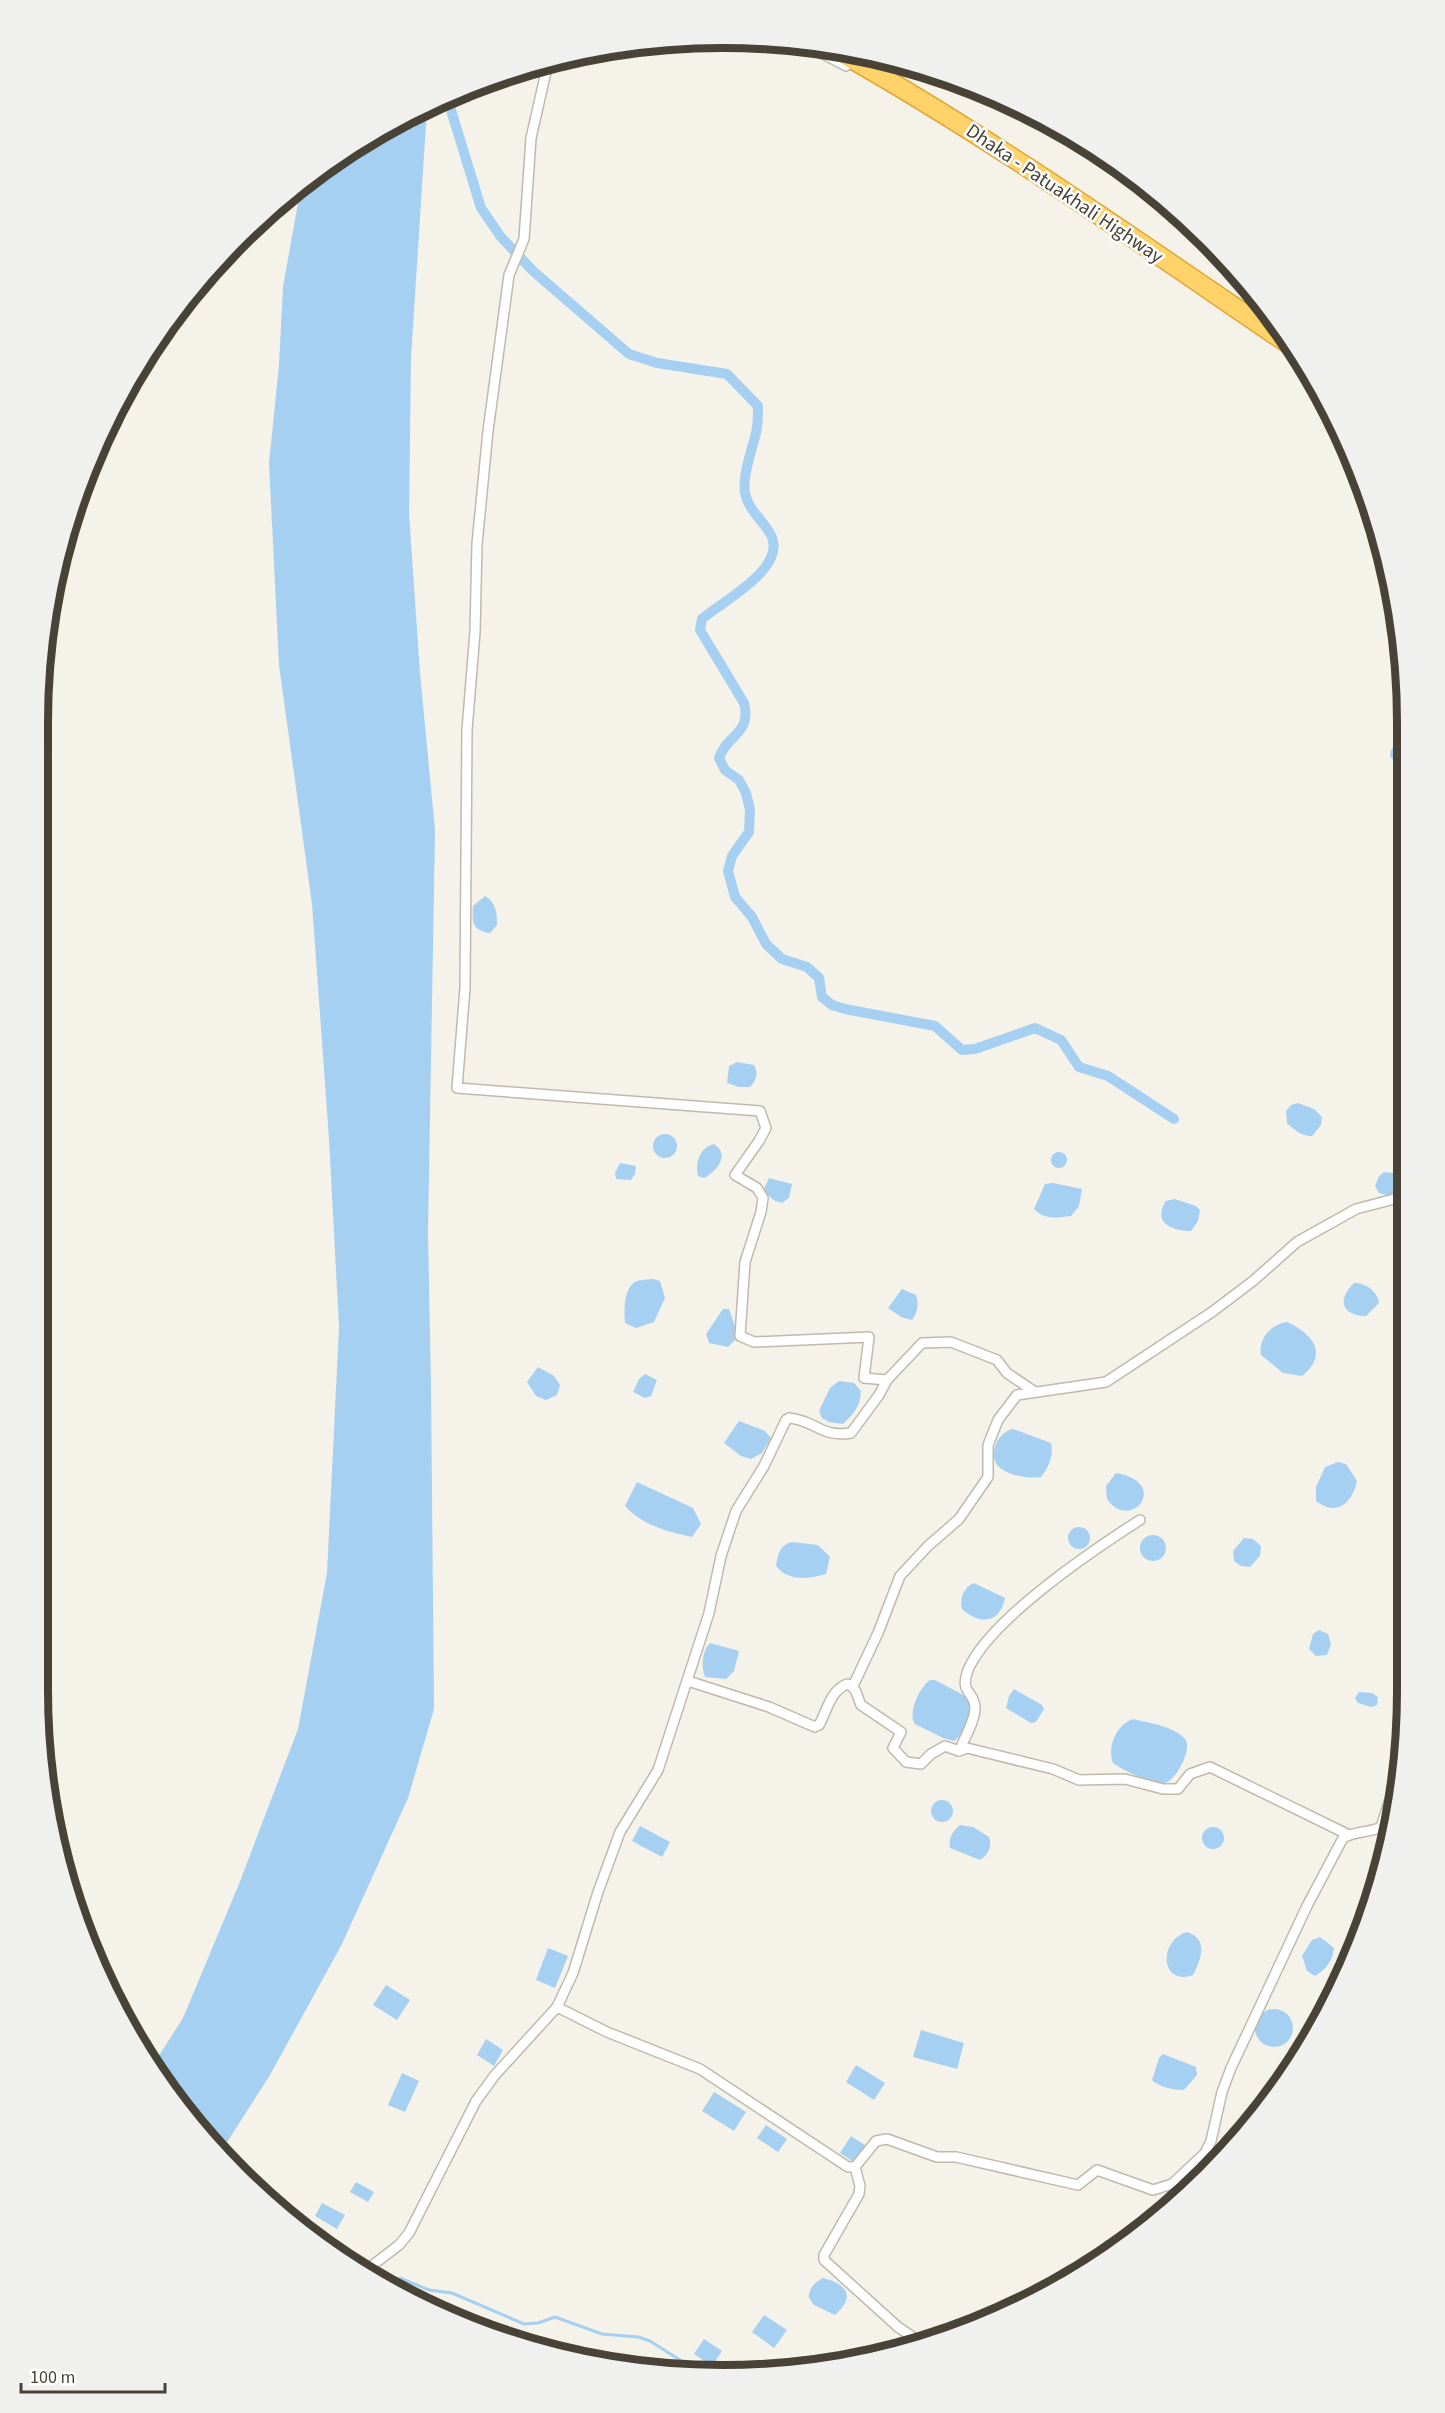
<svg xmlns="http://www.w3.org/2000/svg" width="1445" height="2413" viewBox="0 0 1445 2413" font-family="'Source Sans 3',sans-serif">
  <rect width="100%" height="100%" fill="#f5f2e9"/>
  <g fill="#a6d0f1">
    <polygon points="427,108 411,358 409,514 420,673 435,830 428,1232 431,1386 434,1709 408,1798 342,1944 270,2075 222,2150 179,2107 153,2065 183,2018 239,1884 298,1729 327,1573 339,1327 329,1139 312,904 279,665 269,463 279,365 283,287 301,186 342,153"/>
    <polygon points="1406,730 1406,775 1390,756 1391,750"/>
    <path d="M 485,896 C 496,902 497,913 497,925 L 490,933 C 472,930 472,923 473,906 Z"/>
    <path d="M 737,1062 L 754,1065 C 759,1074 756,1080 750,1087 L 739,1087 L 727,1083 L 729,1066 Z"/>
    <path d="M 1298,1103 L 1314,1109 L 1322,1117 L 1321,1125 L 1312,1136 C 1303,1137 1293,1129 1287,1123 L 1286,1111 L 1291,1105 Z"/>
    <circle cx="665" cy="1146" r="12"/>
    <path d="M 714,1144 C 731,1155 716,1172 704,1178 L 698,1176 C 695,1163 699,1148 714,1144 Z"/>
    <circle cx="1059" cy="1160" r="8"/>
    <polygon points="620,1163 636,1166 635,1174 631,1180 616,1179 615,1173"/>
    <polygon points="1384,1172 1392,1173 1401,1178 1401,1186 1389,1196 1379,1193 1375,1186 1379,1176"/>
    <polygon points="769,1178 792,1184 789,1198 782,1203 775,1201 763,1191"/>
    <path d="M 1053,1183 L 1082,1189 L 1079,1206 L 1071,1216 C 1056,1218 1045,1220 1034,1209 L 1045,1184 Z"/>
    <path d="M 1175,1199 L 1196,1206 L 1200,1210 L 1198,1221 L 1191,1231 C 1171,1231 1152,1222 1166,1201 Z"/>
    <path d="M 653,1279 L 660,1281 L 665,1298 L 654,1322 L 636,1328 L 625,1323 C 624,1311 623,1287 637,1281 C 642,1280 648,1279 653,1279 Z"/>
    <path d="M 1354,1283 C 1366,1283 1377,1291 1379,1303 L 1366,1316 C 1341,1316 1337,1299 1354,1283 Z"/>
    <path d="M 902,1289 L 916,1295 C 919,1305 918,1311 912,1320 L 901,1317 L 888,1308 Z"/>
    <polygon points="723,1309 729,1309 735,1326 736,1339 728,1347 709,1343 706,1334"/>
    <path d="M 1287,1322 C 1313,1334 1329,1354 1302,1376 L 1283,1373 L 1261,1355 C 1258,1339 1271,1324 1287,1322 Z"/>
    <polygon points="538,1367 554,1376 560,1385 557,1395 546,1400 536,1396 527,1382"/>
    <polygon points="645,1374 657,1380 651,1396 645,1398 633,1392 639,1379"/>
    <path d="M 839,1381 L 854,1383 L 861,1391 C 860,1407 854,1413 843,1424 L 829,1422 L 822,1418 L 819,1411 L 830,1388 Z"/>
    <polygon points="739,1421 765,1431 771,1438 762,1453 751,1459 741,1456 724,1443"/>
    <path d="M 1013,1429 L 1051,1443 C 1054,1455 1049,1467 1041,1477 C 1030,1479 1013,1476 1003,1470 C 985,1460 996,1432 1013,1429 Z"/>
    <path d="M 1338,1462 L 1346,1464 L 1357,1481 C 1352,1503 1337,1517 1316,1501 L 1316,1487 L 1325,1467 Z"/>
    <path d="M 1116,1473 C 1172,1483 1130,1533 1107,1499 L 1106,1486 Z"/>
    <path d="M 637,1482 L 693,1508 L 701,1524 L 692,1537 C 668,1532 642,1525 625,1506 Z"/>
    <circle cx="1079" cy="1538" r="11"/>
    <circle cx="1153" cy="1548" r="13"/>
    <polygon points="1244,1538 1253,1539 1261,1546 1260,1556 1250,1567 1241,1566 1234,1561 1233,1551"/>
    <path d="M 792,1542 L 818,1545 L 830,1557 L 826,1574 C 808,1579 789,1582 776,1566 C 778,1553 780,1545 792,1542 Z"/>
    <path d="M 974,1583 L 1005,1598 C 1000,1624 979,1625 962,1609 C 959,1599 964,1587 974,1583 Z"/>
    <polygon points="1319,1630 1328,1634 1331,1644 1327,1655 1316,1656 1309,1649 1313,1634"/>
    <path d="M 710,1643 L 739,1651 L 734,1671 L 726,1679 L 705,1677 C 701,1668 702,1650 710,1643 Z"/>
    <path d="M 930,1680 L 935,1680 L 969,1698 C 974,1713 967,1731 954,1741 L 943,1738 L 915,1724 C 907,1713 920,1687 930,1680 Z"/>
    <polygon points="1014,1689 1042,1705 1044,1709 1036,1722 1031,1723 1006,1708 1009,1696"/>
    <polygon points="1359,1692 1372,1693 1378,1697 1377,1705 1371,1707 1358,1703 1355,1698"/>
    <path d="M 1133,1719 C 1149,1723 1174,1726 1185,1739 C 1193,1749 1176,1780 1165,1783 C 1154,1785 1122,1770 1113,1763 C 1107,1747 1116,1725 1133,1719 Z"/>
    <circle cx="942" cy="1811" r="11"/>
    <path d="M 960,1825 L 973,1827 L 989,1837 C 993,1846 987,1856 980,1860 L 950,1848 C 948,1838 953,1831 960,1825 Z"/>
    <polygon points="640,1826 670,1842 662,1857 632,1841"/>
    <circle cx="1213" cy="1838" r="11"/>
    <path d="M 1187,1932 C 1209,1939 1201,1959 1193,1975 C 1161,1987 1157,1941 1187,1932 Z"/>
    <path d="M 1320,1937 L 1334,1948 C 1333,1961 1325,1970 1315,1976 L 1307,1971 L 1302,1956 L 1312,1940 Z"/>
    <polygon points="548,1948 568,1956 555,1988 536,1980"/>
    <polygon points="386,1985 410,2000 397,2020 373,2005"/>
    <circle cx="1274" cy="2028" r="19"/>
    <polygon points="921,2030 964,2043 957,2069 913,2057"/>
    <polygon points="486,2039 503,2050 494,2066 477,2055"/>
    <path d="M 1163,2054 L 1196,2067 L 1197,2075 L 1184,2090 C 1174,2090 1159,2087 1152,2080 L 1159,2058 Z"/>
    <polygon points="856,2065 885,2083 874,2100 846,2082"/>
    <polygon points="402,2073 419,2081 405,2112 388,2105"/>
    <polygon points="714,2092 746,2112 734,2131 702,2111"/>
    <polygon points="766,2125 787,2139 778,2152 757,2138"/>
    <polygon points="851,2136 865,2145 854,2162 840,2153"/>
    <polygon points="356,2182 374,2192 368,2202 350,2192"/>
    <polygon points="322,2203 345,2215 337,2229 315,2216"/>
    <path d="M 823,2278 C 847,2284 856,2296 835,2315 L 814,2305 L 809,2298 C 808,2289 815,2282 823,2278 Z"/>
    <polygon points="764,2315 787,2330 774,2348 752,2332"/>
    <polygon points="704,2339 722,2351 712,2366 694,2354"/>
  </g>
  <g fill="none" stroke-linecap="round" stroke-linejoin="round">
    <polyline stroke="#a6d0f1" stroke-width="3" points="400,2278 429,2290 452,2293 524,2324 538,2323 555,2317 602,2334 638,2337 650,2341 702,2374"/>
    <path stroke="#a6d0f1" stroke-width="10" d="M 447,97 L 481,208 L 501,237 L 533,271 L 629,354 L 657,363 L 727,374 L 758,406 C 758,415 758,425 756,433 C 752,449 742,477 745,493 C 748,510 763,520 771,535 C 788,568 721,602 702,619 L 700,630 L 744,703 C 752,734 727,734 719,758 L 725,770 L 739,780 L 746,793 L 750,810 L 749,832 L 732,856 L 728,871 L 735,897 L 752,917 L 766,944 L 782,959 L 807,967 L 819,978 L 822,997 L 832,1005 L 845,1009 L 935,1026 L 962,1050 L 975,1049 L 1035,1028 L 1061,1040 L 1079,1067 L 1108,1076 L 1174,1119"/>
    <defs>
      <g id="street">
        <polyline points="808,46 846,66"/>
        <polyline points="858,51 892,74"/>
        <polyline points="548,63 531,138 524,239 509,275 488,431 477,544 475,632 467,730 465,988 457,1088 760,1111 766,1128 759,1141 735,1175 757,1188 763,1198 761,1212 745,1262 740,1336 754,1342 869,1337 864,1378 887,1380"/>
        <path d="M 688,1681 L 769,1707 L 815,1727 L 819,1725 C 827,1711 830,1691 847,1684 C 858,1688 856,1695 861,1705 L 901,1732 L 893,1748 L 906,1762 L 921,1764 L 931,1754 L 945,1746 L 959,1751 L 967,1748 L 1053,1769 L 1079,1780 L 1125,1779 L 1163,1789 L 1178,1789 L 1190,1774 L 1210,1767 L 1349,1835"/>
        <polyline points="853,1686 878,1633 900,1576 928,1546 959,1519 988,1477 988,1445 998,1420 1017,1395 1106,1382 1212,1312 1253,1281 1297,1242 1356,1209 1398,1198 1406,1193"/>
        <path d="M 959,1751 C 964,1739 975,1721 975,1708 C 975,1691 959,1694 968,1670 C 989,1620 1093,1550 1140,1520"/>
        <path d="M 557,2007 L 607,2032 L 700,2069 L 848,2167 L 855,2167 L 876,2141 L 887,2139 L 937,2157 L 956,2157 L 1078,2185 L 1097,2170 L 1153,2190 L 1172,2184 L 1205,2153 L 1211,2141 L 1222,2092 L 1231,2068 L 1307,1906 L 1343,1838 C 1354,1831 1369,1833 1381,1827 L 1399,1771"/>
        <polyline points="855,2167 860,2186 859,2194 824,2255 824,2260 898,2327 923,2344"/>
        <path d="M 365,2271 L 399,2245 L 409,2233 L 476,2101 L 495,2075 L 557,2007 L 573,1973 L 598,1892 L 620,1832 L 658,1770 L 709,1613 L 721,1556 L 736,1511 L 764,1466 L 786,1420 L 789,1418 C 815,1420 821,1438 851,1433 L 879,1395 L 887,1380 L 922,1343 L 951,1342 L 997,1360 L 1007,1373 L 1035,1392"/>
      </g>
      <path id="highway" d="M 834,49 C 992,138 1140,243 1290,345"/>
    </defs>
    <use href="#street" stroke="#c0baac" stroke-width="12"/>
    <use href="#highway" stroke="#dfa839" stroke-width="21"/>
    <use href="#street" stroke="#fff" stroke-width="9"/>
    <use href="#highway" stroke="#ffd26a" stroke-width="18"/>
  </g>
  <g text-anchor="middle" stroke-width="5" stroke-linejoin="round" paint-order="stroke">
    <g font-size="20" fill="#494337" stroke="#fff">
      <text transform="translate(1065 193) rotate(34)" y="7">Dhaka - Patuakhali Highway</text>
    </g>
  </g>
  <path d="M0 0H1445V2413H0ZM722 48H723A674 674 0 0 1 1397 722V1691A674 674 0 0 1 723 2365H722A674 674 0 0 1 48 1691V722A674 674 0 0 1 722 48Z" fill="#f0f0ef" fill-rule="evenodd"/>
  <path fill="none" stroke="#494337" stroke-width="8" d="M722 48H723A674 674 0 0 1 1397 722V1691A674 674 0 0 1 723 2365H722A674 674 0 0 1 48 1691V722A674 674 0 0 1 722 48Z"/>
  <path d="M21 2383v9h144v-9" fill="none" stroke="#494337" stroke-width="3"/>
  <text x="30" y="2383" font-size="18" fill="#494337" stroke="#ffffff" stroke-width="4.5" paint-order="stroke">100 m</text>
</svg>
